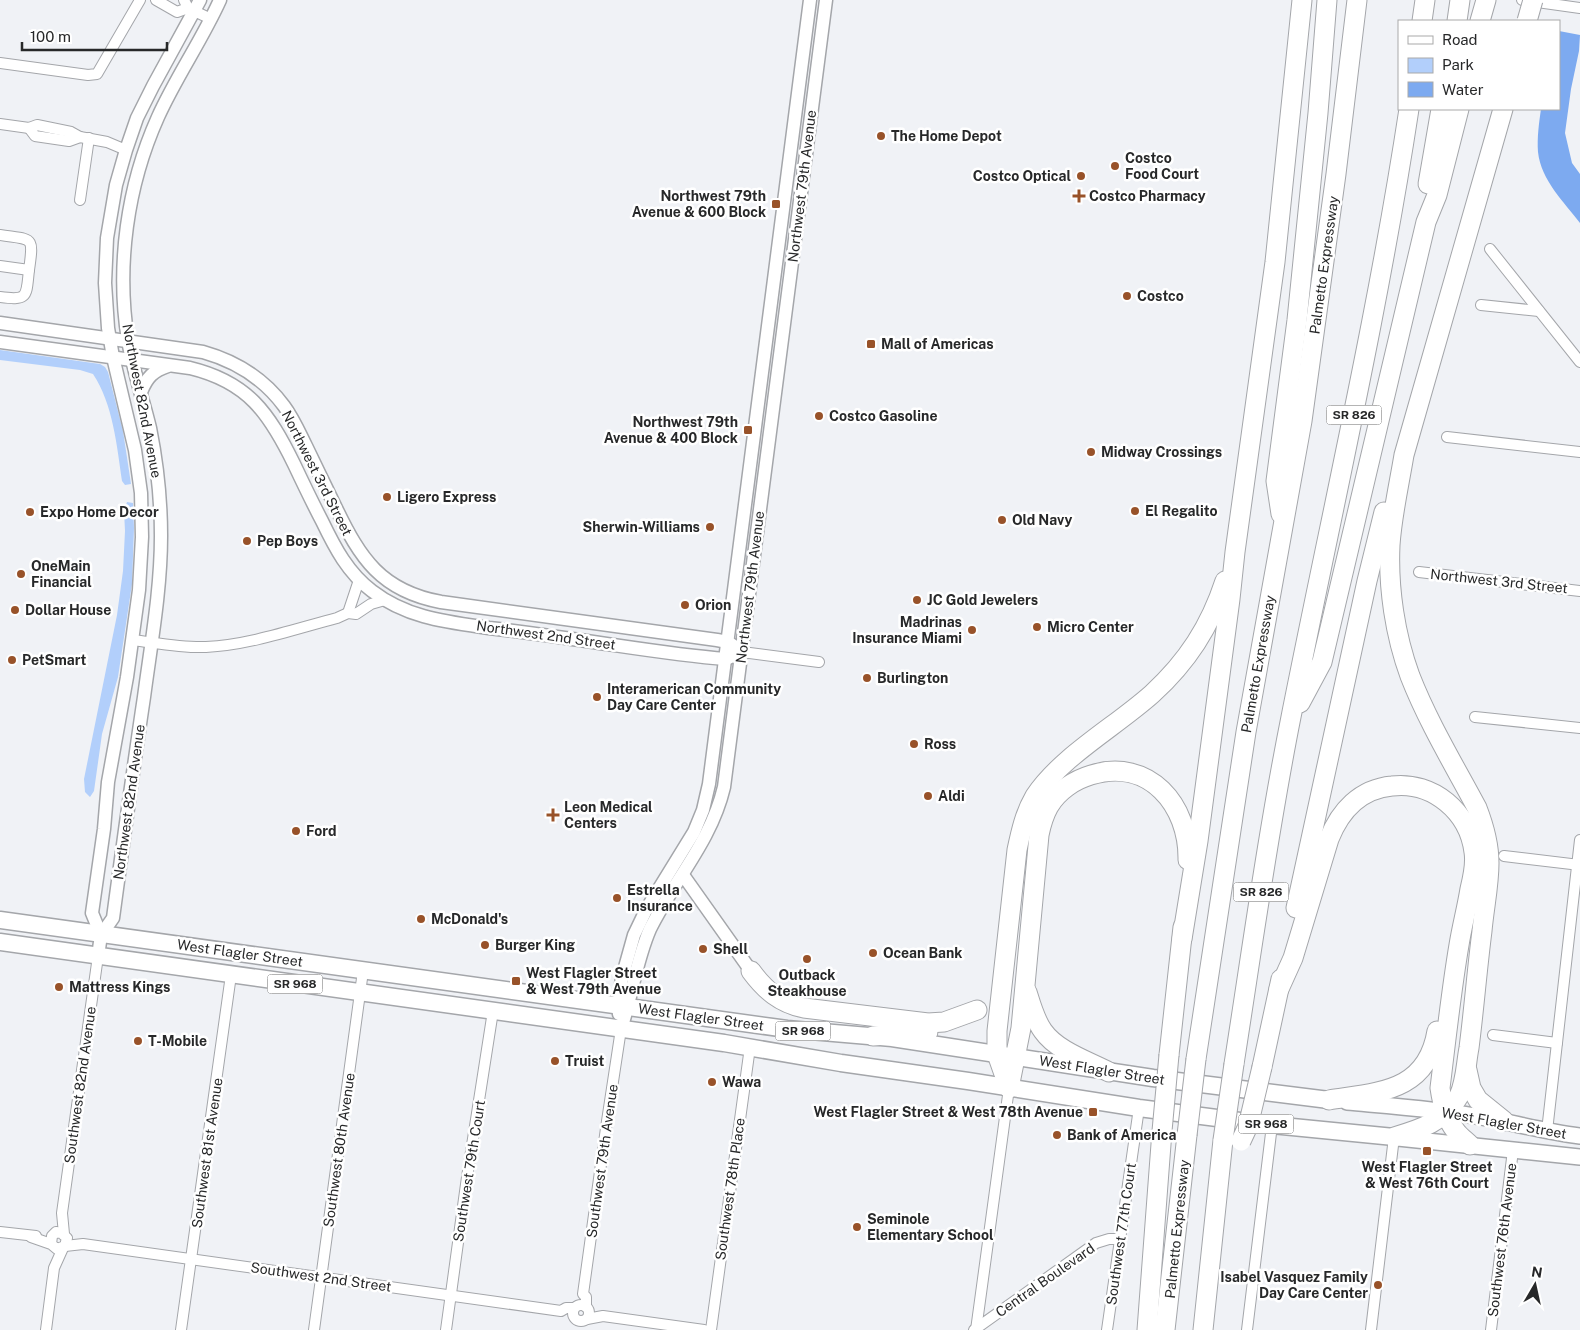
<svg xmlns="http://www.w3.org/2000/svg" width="1580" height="1330" viewBox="0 0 1580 1330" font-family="'Public Sans',sans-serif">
  <rect width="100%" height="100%" fill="#f0f2f6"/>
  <g fill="#b2cffb">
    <path d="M 0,350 L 100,364 L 105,367 L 108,372 L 123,431 L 131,484 L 125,485 L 122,481 C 117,446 113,404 93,374 L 80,370 L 0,360 Z"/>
    <polygon points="127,502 133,503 134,528 132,584 118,677 102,734 94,791 90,797 85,792 84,779 117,615 123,571 125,531 124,511"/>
  </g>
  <path fill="#7daaf0" d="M 1559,31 L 1580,35 L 1579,51 L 1571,89 L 1565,133 L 1572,163 L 1580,174 L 1580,223 C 1564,202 1541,180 1538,152 C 1537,137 1539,123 1541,109 L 1559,109 Z"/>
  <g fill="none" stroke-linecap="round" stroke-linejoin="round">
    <defs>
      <g id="minor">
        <polyline points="156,0 177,12 188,8"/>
        <polyline points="184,0 188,8 211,19"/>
        <polyline points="1522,0 1580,8"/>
        <polyline points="0,63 88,75 97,74 140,0"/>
        <polyline points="0,124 29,128 37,125 71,132 80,137 107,142 126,150"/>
        <polyline points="29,128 35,136 69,141 80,137"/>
        <polyline points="80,200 89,138"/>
        <path d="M 0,235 C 33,240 34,235 29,270 L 0,266"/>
        <polyline points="1490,249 1580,362"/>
        <path d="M 0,297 C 29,301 26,296 29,270"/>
        <polyline points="1481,305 1539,311"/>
        <polyline points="1447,437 1580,452"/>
        <polyline points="1419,572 1580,591"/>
        <polyline points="348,613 359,580"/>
        <path d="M 133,640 C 157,643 181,648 206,647 C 249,645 295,629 337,618 L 348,613 L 356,614 L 371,604 L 385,600"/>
        <polyline points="742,652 819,662"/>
        <polyline points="1475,717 1580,728"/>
        <polyline points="1504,856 1580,865"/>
        <polyline points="1493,1035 1557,1043"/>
        <polyline points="1547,1131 1580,840"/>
        <polyline points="0,1232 36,1236"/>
        <polyline points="64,1234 62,1213 98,956"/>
        <polyline points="31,1237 51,1244 57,1249 65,1246 67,1238 61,1233 56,1232 52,1236 51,1244"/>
        <polyline points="65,1246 83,1244 561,1311 566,1308 574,1308"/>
        <circle cx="581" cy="1313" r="8"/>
        <polyline points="586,1307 586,1297 583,1294 607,1121 621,1029"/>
        <polyline points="587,1319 603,1316 704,1330"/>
        <polyline points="46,1330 54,1268 63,1248"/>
        <polyline points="181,1330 231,975"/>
        <polyline points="314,1330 363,971"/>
        <polyline points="446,1330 467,1177 493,1011"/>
        <polyline points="711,1330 750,1047"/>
        <polyline points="974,1330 1096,1243 1109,1239 1120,1239"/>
        <polyline points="976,1330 1009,1088"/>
        <polyline points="1107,1330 1139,1108"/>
        <polyline points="1247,1330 1272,1125"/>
        <polyline points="1371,1330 1394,1137"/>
        <polyline points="1491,1330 1513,1150"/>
      </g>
      <g id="tertiary">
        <path d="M 0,323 L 203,352 C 235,361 264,379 284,406 C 293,418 299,432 306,446 C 316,467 326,487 336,508 C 360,558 381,591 441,602 L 717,640 L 728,642 L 734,646"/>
        <path d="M 0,342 L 190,368 C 248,382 269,413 294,464 C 303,483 312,502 322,521 C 335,548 348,573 372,591 C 407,618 447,622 489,628 C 517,631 544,635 572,639 C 623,646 674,655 726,659 L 733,656"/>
        <path d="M 141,392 C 147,377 153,371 168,366"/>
        <polyline points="683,875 751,971"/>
        <polyline points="101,935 92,913 104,829 108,782 127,677 139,590 142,537 141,493 135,450 113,357 108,328 105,283 107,238 116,185 126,150 137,118 153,86 200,0"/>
        <path d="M 98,956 L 101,935 L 113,918 C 123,844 133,770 144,697 C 151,644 161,590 161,536 C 161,500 157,463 150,428 C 143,399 133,370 128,340 C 116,266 127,186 158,117 C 176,77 202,40 220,0"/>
        <polyline points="619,1014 618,1006 622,978 634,935 646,910 694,832 703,810 709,784 810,0"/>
        <path d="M 621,1029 C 632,996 636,961 650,929 C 674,880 711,842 724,787 L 826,0"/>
      </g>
      <g id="secondary">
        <path d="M 1347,1102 C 1392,1106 1437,1109 1481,1117 C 1514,1123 1547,1132 1580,1136"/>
        <polyline points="1398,1138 1580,1157"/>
      </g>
      <g id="primary">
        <polyline points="0,920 787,1029 892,1038 1153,1078 1329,1100"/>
        <polyline points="0,942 724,1043 841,1063 968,1081 1139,1108 1272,1125 1394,1137"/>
      </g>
      <g id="motorway">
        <polyline points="1422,21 1425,0"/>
        <polyline points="1457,21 1460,0"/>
        <polyline points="1480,21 1486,0"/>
        <polyline points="1428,184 1441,109"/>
        <polyline points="1281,514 1276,481 1297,320 1318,113 1327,0"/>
        <polyline points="1300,703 1322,662 1426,222 1437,195 1459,109"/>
        <polyline points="1296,908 1367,581 1384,512"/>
        <polyline points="1182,939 1198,841 1230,599 1235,552 1275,262 1302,0"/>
        <path d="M 751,971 C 765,990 780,1003 804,1008 L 928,1023 L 944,1022 L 977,1010"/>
        <path d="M 1279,989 L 1293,958 L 1329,839 C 1340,811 1360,789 1392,786 C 1433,781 1469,812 1474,852 C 1476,864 1473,877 1470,889 C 1467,908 1462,926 1459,945 C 1451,992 1446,1040 1440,1088 C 1442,1102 1446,1119 1455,1130 C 1459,1136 1465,1140 1470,1145"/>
        <path d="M 1027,992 C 1031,1005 1035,1020 1043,1031 C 1057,1051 1088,1061 1109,1072"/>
        <polyline points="873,1036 928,1032"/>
        <polyline points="1169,1055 1183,927"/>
        <polyline points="1196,1059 1246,732 1302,421 1336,174 1357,0"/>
        <path d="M 1234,1064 C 1252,949 1268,832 1291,717 C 1331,515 1378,313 1409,109"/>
        <polyline points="1262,1067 1281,979"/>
        <polyline points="1467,1070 1471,1088 1478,1100 1504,1121"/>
        <path d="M 1009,1088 L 1021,1028 L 1039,835 C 1041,825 1044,815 1049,806 C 1058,791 1074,780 1091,775 C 1149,757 1189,805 1188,860"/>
        <path d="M 1009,1088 L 997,1054 L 997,1031 L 1017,850 C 1021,831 1025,813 1035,796 C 1062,756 1115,727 1152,694 C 1187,662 1210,627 1225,581"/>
        <path d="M 1329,1100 C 1379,1092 1427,1092 1437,1031"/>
        <path d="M 1394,1137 C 1421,1129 1444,1122 1459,1096 C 1466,1081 1466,1063 1469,1048 C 1474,1009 1477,970 1482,931 C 1484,908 1489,886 1489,863 C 1489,844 1484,826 1477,808 C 1454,765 1428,722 1410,676 C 1395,635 1388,588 1390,545 C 1392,515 1399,485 1404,455 L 1503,109"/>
        <polyline points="1147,1330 1162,1131"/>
        <polyline points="1165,1330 1187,1135"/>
        <polyline points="1203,1330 1223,1140"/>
      </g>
    </defs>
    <use href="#minor" stroke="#a4a6aa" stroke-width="12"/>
    <use href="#tertiary" stroke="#a4a6aa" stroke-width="15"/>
    <use href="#secondary" stroke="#a4a6aa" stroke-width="18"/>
    <use href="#primary" stroke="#a4a6aa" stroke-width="19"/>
    <use href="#motorway" stroke="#a4a6aa" stroke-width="21"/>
    <use href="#minor" stroke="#fff" stroke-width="10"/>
    <use href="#tertiary" stroke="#fff" stroke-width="12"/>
    <use href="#secondary" stroke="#fff" stroke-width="15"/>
    <use href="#primary" stroke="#fff" stroke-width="16"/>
    <use href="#motorway" stroke="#fff" stroke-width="19"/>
    <defs>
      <g id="motorway-bridge">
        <polyline points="1527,21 1533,0"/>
        <polyline points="1162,1131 1169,1055"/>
        <polyline points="1187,1135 1196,1059"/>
        <polyline points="1223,1140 1234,1064"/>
        <polyline points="1241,1141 1248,1126 1262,1067"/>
      </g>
    </defs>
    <use href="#motorway-bridge" stroke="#a4a6aa" stroke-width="21" stroke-linecap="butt"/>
    <use href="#motorway-bridge" stroke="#fff" stroke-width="19"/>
  </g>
  <g fill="#985229" stroke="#fff" stroke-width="2">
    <circle cx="881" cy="136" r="5"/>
    <circle cx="1115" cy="166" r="5"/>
    <circle cx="1081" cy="176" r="5"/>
    <path d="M1076.5 188.5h5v5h5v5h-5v5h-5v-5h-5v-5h5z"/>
    <rect x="771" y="199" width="10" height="10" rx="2.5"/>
    <circle cx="1127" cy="296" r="5"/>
    <rect x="866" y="339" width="10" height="10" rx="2.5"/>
    <circle cx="819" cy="416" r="5"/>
    <rect x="743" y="425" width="10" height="10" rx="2.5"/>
    <circle cx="1091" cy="452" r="5"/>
    <circle cx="387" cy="497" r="5"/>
    <circle cx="1135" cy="511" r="5"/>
    <circle cx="30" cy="512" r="5"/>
    <circle cx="1002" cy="520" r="5"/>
    <circle cx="710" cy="527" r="5"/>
    <circle cx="247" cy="541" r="5"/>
    <circle cx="21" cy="574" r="5"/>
    <circle cx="917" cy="600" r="5"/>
    <circle cx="685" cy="605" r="5"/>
    <circle cx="15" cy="610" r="5"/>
    <circle cx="1037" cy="627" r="5"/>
    <circle cx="972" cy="630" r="5"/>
    <circle cx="12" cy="660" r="5"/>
    <circle cx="867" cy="678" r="5"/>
    <circle cx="597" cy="697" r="5"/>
    <circle cx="914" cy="744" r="5"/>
    <circle cx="928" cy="796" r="5"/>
    <path d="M550.5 807.5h5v5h5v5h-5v5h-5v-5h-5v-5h5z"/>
    <circle cx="296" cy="831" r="5"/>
    <circle cx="617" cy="898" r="5"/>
    <circle cx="421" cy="919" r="5"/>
    <circle cx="485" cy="945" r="5"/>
    <circle cx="703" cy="949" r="5"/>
    <circle cx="873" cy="953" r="5"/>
    <circle cx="807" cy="959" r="5"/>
    <rect x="511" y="976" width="10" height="10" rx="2.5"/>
    <circle cx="59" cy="987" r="5"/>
    <circle cx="138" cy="1041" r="5"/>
    <circle cx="555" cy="1061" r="5"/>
    <circle cx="712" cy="1082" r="5"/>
    <rect x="1088" y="1107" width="10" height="10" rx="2.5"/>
    <circle cx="1057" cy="1135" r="5"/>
    <rect x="1422" y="1146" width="10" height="10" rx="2.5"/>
    <circle cx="857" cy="1227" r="5"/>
    <circle cx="1378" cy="1285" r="5"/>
  </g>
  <g text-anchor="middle" stroke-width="5" stroke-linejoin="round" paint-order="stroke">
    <g fill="#fff" stroke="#686869" stroke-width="1">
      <rect x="1326.5" y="405.5" width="55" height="19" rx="4"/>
      <rect x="1233.5" y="882.5" width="55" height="19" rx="4"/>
      <rect x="267.5" y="974.5" width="55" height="19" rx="4"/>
      <rect x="775.5" y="1021.5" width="55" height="19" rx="4"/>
      <rect x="1238.5" y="1114.5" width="55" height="19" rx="4"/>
    </g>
    <g font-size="12" font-weight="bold" fill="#272829">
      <text x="1354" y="419">SR 826</text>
      <text x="1261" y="896">SR 826</text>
      <text x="295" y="988">SR 968</text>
      <text x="803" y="1035">SR 968</text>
      <text x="1266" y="1128">SR 968</text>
    </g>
    <g font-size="14" font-weight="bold" fill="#272829" stroke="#fff" text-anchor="start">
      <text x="891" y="141">The Home Depot</text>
      <text x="1125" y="163">Costco<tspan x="1125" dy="16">Food Court</tspan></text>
      <text x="1071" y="181" text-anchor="end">Costco Optical</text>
      <text x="766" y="201" text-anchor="end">Northwest 79th<tspan x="766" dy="16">Avenue &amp; 600 Block</tspan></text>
      <text x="1089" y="201">Costco Pharmacy</text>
      <text x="1137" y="301">Costco</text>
      <text x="881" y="349">Mall of Americas</text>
      <text x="829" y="421">Costco Gasoline</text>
      <text x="738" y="427" text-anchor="end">Northwest 79th<tspan x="738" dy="16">Avenue &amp; 400 Block</tspan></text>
      <text x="1101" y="457">Midway Crossings</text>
      <text x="397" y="502">Ligero Express</text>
      <text x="1145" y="516">El Regalito</text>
      <text x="40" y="517">Expo Home Decor</text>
      <text x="1012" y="525">Old Navy</text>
      <text x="700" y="532" text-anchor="end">Sherwin-Williams</text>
      <text x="257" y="546">Pep Boys</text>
      <text x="31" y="571">OneMain<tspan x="31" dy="16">Financial</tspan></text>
      <text x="927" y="605">JC Gold Jewelers</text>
      <text x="695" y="610">Orion</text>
      <text x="25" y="615">Dollar House</text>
      <text x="962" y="627" text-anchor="end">Madrinas<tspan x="962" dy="16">Insurance Miami</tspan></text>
      <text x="1047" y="632">Micro Center</text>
      <text x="22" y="665">PetSmart</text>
      <text x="877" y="683">Burlington</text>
      <text x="607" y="694">Interamerican Community<tspan x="607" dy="16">Day Care Center</tspan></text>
      <text x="924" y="749">Ross</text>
      <text x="938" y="801">Aldi</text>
      <text x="564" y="812">Leon Medical<tspan x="564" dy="16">Centers</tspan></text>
      <text x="306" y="836">Ford</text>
      <text x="627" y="895">Estrella<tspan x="627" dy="16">Insurance</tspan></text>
      <text x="431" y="924">McDonald's</text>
      <text x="495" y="950">Burger King</text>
      <text x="713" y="954">Shell</text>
      <text x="883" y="958">Ocean Bank</text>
      <text x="526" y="978">West Flagler Street<tspan x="526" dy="16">&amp; West 79th Avenue</tspan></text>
      <text x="807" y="980" text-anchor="middle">Outback<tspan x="807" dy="16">Steakhouse</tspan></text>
      <text x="69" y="992">Mattress Kings</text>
      <text x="148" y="1046">T-Mobile</text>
      <text x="565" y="1066">Truist</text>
      <text x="722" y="1087">Wawa</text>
      <text x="1083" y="1117" text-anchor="end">West Flagler Street &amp; West 78th Avenue</text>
      <text x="1067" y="1140">Bank of America</text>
      <text x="1427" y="1172" text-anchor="middle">West Flagler Street<tspan x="1427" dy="16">&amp; West 76th Court</tspan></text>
      <text x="867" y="1224">Seminole<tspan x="867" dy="16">Elementary School</tspan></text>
      <text x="1368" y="1282" text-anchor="end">Isabel Vasquez Family<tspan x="1368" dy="16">Day Care Center</tspan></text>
    </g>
    <g font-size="14" fill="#272829" stroke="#fff">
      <text transform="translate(802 186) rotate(-83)" y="5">Northwest 79th Avenue</text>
      <text transform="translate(1324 265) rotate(-82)" y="5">Palmetto Expressway</text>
      <text transform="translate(142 401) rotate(79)" y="5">Northwest 82nd Avenue</text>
      <text transform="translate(317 473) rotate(63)" y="5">Northwest 3rd Street</text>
      <text transform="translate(1499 581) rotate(6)" y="5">Northwest 3rd Street</text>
      <text transform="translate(750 587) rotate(-83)" y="5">Northwest 79th Avenue</text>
      <text transform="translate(546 635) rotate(8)" y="5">Northwest 2nd Street</text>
      <text transform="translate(1258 664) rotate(-80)" y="5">Palmetto Expressway</text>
      <text transform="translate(129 802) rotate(-82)" y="5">Northwest 82nd Avenue</text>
      <text transform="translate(240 953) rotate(8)" y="5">West Flagler Street</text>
      <text transform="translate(701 1017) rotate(8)" y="5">West Flagler Street</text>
      <text transform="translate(1102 1070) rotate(9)" y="5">West Flagler Street</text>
      <text transform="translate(80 1085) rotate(-82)" y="5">Southwest 82nd Avenue</text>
      <text transform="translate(1504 1123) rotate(10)" y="5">West Flagler Street</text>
      <text transform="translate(339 1150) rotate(-82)" y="5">Southwest 80th Avenue</text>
      <text transform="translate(207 1153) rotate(-82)" y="5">Southwest 81st Avenue</text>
      <text transform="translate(602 1161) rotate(-82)" y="5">Southwest 79th Avenue</text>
      <text transform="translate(469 1171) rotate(-81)" y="5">Southwest 79th Court</text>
      <text transform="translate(730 1189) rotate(-82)" y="5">Southwest 78th Place</text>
      <text transform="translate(1177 1229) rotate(-84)" y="5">Palmetto Expressway</text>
      <text transform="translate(1121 1234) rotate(-82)" y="5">Southwest 77th Court</text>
      <text transform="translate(1502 1240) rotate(-83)" y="5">Southwest 76th Avenue</text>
      <text transform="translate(321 1277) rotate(8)" y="5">Southwest 2nd Street</text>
      <text transform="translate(1045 1280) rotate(-35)" y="5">Central Boulevard</text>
    </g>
  </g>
  <rect x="1398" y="20" width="162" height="90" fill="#ffffff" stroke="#a9a9a9"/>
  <rect x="1408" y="36" width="25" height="8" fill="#ffffff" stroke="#a9a9a9"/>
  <text x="1442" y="45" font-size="15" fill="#272829">Road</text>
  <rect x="1408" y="58" width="25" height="15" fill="#b2cffb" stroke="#a9a9a9"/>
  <text x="1442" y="70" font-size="15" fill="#272829">Park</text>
  <rect x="1408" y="82" width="25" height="15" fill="#7daaf0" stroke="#a9a9a9"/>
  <text x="1442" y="95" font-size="15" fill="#272829">Water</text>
  <g transform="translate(1535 1285) rotate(9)" stroke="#ffffff" stroke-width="4" paint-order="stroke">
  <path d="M0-4L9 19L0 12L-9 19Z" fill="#272829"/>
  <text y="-8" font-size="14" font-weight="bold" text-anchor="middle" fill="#272829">N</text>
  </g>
  <path d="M22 42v8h145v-8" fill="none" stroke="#272829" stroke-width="2.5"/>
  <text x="30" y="42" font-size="15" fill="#272829" stroke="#ffffff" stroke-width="4" paint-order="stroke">100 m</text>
</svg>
